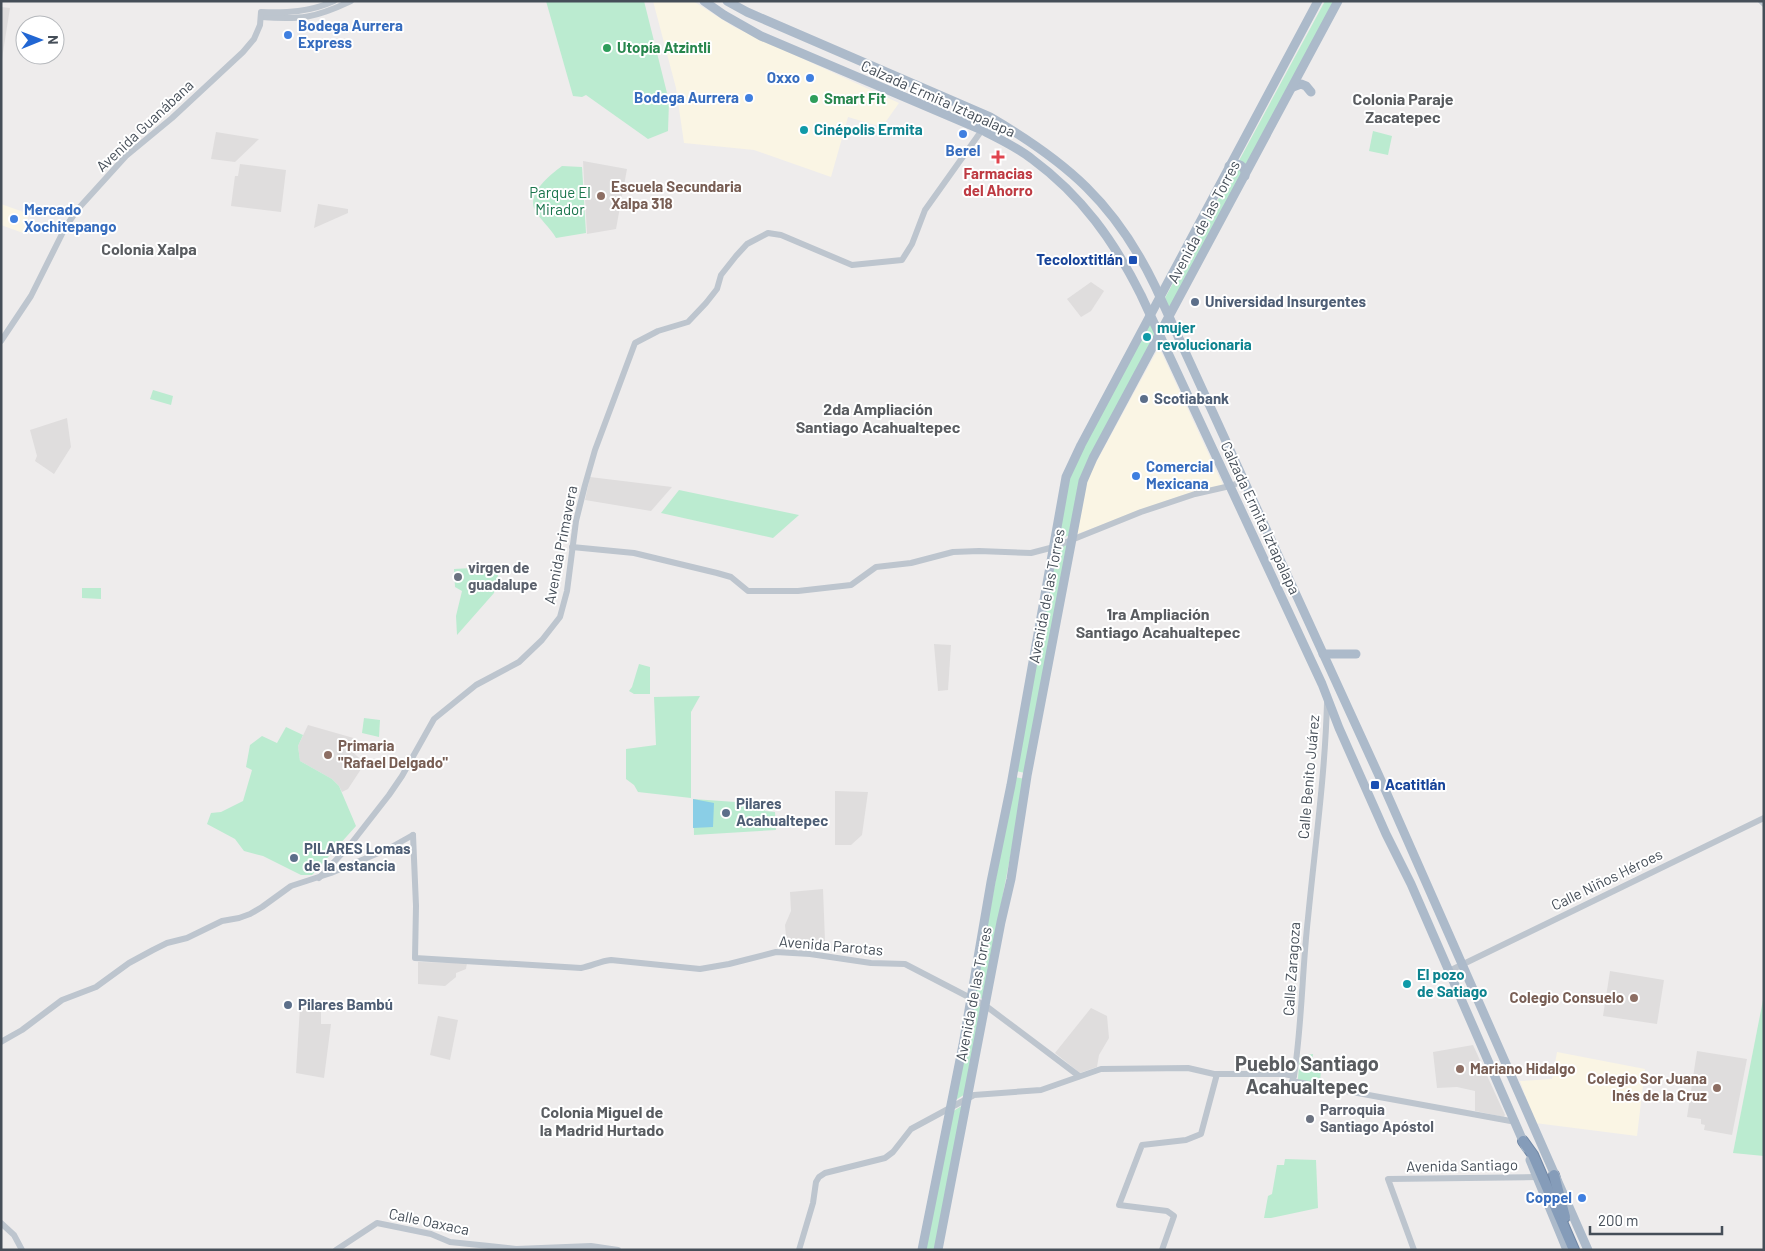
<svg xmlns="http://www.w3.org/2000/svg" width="1765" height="1251" viewBox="0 0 1765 1251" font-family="Barlow,sans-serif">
  <rect width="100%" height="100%" fill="#eeecec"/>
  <g fill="#faf5e4">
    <polygon points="653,1 693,1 734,27 899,103 882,127 848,117 831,177 754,150 684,143 676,88"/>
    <polygon points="1,204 29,214 23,233 1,225"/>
    <polygon points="1159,347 1223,485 1180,496 1077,534 1087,479"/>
    <polygon points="1557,1052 1645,1069 1637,1136 1535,1123 1520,1081 1552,1079"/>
  </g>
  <g fill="#dfdddd">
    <polygon points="1,7 10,8 1,65"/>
    <polygon points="216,132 259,139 235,162 211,159"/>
    <polygon points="583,161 627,169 616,229 587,234"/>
    <polygon points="240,164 286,170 281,212 231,206 235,176 238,176"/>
    <polygon points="318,204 348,209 348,213 314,228"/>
    <polygon points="1091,282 1104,291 1091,311 1081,317 1067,299"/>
    <polygon points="67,418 71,447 54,474 35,461 37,456 30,430"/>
    <polygon points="590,477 672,487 651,511 585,500"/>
    <polygon points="934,644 951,645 948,690 938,691"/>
    <polygon points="308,725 357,739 349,749 365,763 348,789 342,792 339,786 332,779 300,761 298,746"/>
    <polygon points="835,791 868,792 862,835 851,845 835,845"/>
    <polygon points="823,889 825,941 799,943 791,941 786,937 785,925 791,911 790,892"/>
    <polygon points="418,962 467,963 466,969 456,973 456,977 445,986 418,984"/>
    <polygon points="1610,971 1664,980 1657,1024 1603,1016"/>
    <polygon points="300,1006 321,1008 321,1024 331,1024 324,1078 296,1073"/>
    <polygon points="1091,1008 1107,1016 1109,1038 1099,1055 1097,1067 1080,1073 1055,1053"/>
    <polygon points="438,1016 458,1020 450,1060 430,1055"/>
    <polygon points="1473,1045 1505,1115 1504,1117 1475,1111 1475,1091 1457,1087 1437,1088 1433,1052"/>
    <polygon points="1697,1051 1747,1059 1732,1135 1704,1130 1705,1125 1701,1124 1701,1119 1687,1117"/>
  </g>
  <g fill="#bbebd0">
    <polygon points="546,1 644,1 669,101 668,131 648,139 586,95 582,97 573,96"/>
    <polygon points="1325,1 1334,1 1170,309 1165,298"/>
    <polygon points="1373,131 1392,136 1388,155 1369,151"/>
    <path d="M 562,166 L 582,167 L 586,233 L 556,238 C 550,227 540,220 535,210 C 526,194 551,174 562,166 Z"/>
    <polygon points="1150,322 1156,335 1082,474 1071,535 1057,539 1071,469"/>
    <polygon points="153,390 173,396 171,405 150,399"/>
    <polygon points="679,490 799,515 773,538 661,513"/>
    <polygon points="1070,543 1025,773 1016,771 1055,549"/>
    <polygon points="489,567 498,575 494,593 457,635 456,616 462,591 455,587 454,569"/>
    <polygon points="82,588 101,588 101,599 82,598"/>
    <polygon points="639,664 650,667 650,694 634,694 629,691 632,687"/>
    <polygon points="700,696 691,712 691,798 638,792 634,785 626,779 626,749 656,745 654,697"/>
    <polygon points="364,718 380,720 379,737 362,733"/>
    <polygon points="286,727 303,735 298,746 300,761 332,779 339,786 356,826 312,875 301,875 263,856 244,851 235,839 207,824 211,813 221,812 243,801 252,770 246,767 250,745 262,736 277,743"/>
    <polygon points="1015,777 1025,779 983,999 974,995"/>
    <polygon points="693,799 764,804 765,811 775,812 776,830 694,835"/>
    <polygon points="1764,995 1764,1156 1733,1153"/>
    <polygon points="972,1003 983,1007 967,1093 954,1101"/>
    <polygon points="1313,1054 1311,1068 1321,1069 1320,1084 1298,1081 1298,1078 1300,1056"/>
    <polygon points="963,1105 936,1250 926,1250 952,1112"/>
    <polygon points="1285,1159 1316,1160 1318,1208 1271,1218 1264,1218 1268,1196 1272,1194 1277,1165 1284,1165"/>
  </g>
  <polygon fill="#8acee6" points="693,799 714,803 713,827 693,828"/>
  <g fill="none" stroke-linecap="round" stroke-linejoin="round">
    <defs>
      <g id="motorway">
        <polyline points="1523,1141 1533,1155 1574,1250"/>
        <polyline points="1554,1175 1565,1217"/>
      </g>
    </defs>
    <use href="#motorway" stroke="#7087a5" stroke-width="12"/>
    <g stroke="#bdc5ce" stroke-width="6">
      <polyline points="1761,1 1764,4"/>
      <path d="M 261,17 C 301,20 315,18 351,1"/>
      <path d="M 1,341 L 31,296 L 65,228 L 77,210 L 126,156 L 172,118 L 243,52 L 254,39 L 260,25 L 261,12 C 287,13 310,12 334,1"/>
      <polyline points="572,547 634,553 717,573 731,577 748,591 798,591 851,585 876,567 911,563 953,552 979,551 1031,553 1054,547 1141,512 1195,494 1230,486 1244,481"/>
      <path d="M 1327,703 C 1325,775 1315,846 1308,918 C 1302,971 1302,1024 1294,1076 L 1292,1081 L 1516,1122"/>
      <path d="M 413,835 L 416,906 L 415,958 L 581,968 C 592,966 600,961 611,960 L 700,969 L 729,964 L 776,952 L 810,954 L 871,963 L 905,964 L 986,1006 L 1079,1076"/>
      <polyline points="319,878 350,845 389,795 402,776 434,719 476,685 519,662 542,640 560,617 567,591 576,521 585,485 595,450 635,343 658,331 688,322 706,303 717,289 721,275 736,256 747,244 768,233 781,235 852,265 902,260 912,244 925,210 982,130"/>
      <polyline points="1449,971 1764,818"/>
      <polyline points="1,1042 22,1030 62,1000 96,987 129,963 153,950 167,943 187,938 222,921 239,918 250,914 262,907 291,886 331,873 388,849 413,835"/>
      <polyline points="1,1223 14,1235 22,1250"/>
      <polyline points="336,1250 377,1223 431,1234 450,1242 489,1246 516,1249 591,1246 618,1250"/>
      <polyline points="799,1250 813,1203 816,1182 819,1177 825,1173 885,1158 893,1152 911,1129 974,1095 1041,1090 1101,1069 1188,1068 1214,1074 1284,1074 1294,1076"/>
      <polyline points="1162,1250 1174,1216 1167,1211 1119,1205 1142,1145 1186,1140 1201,1134 1217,1074"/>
      <polyline points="1414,1250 1388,1179 1537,1177"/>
    </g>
    <g stroke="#acbaca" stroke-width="9">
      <path d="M 704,1 L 724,15 L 761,36 L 982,130 C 999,139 1017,147 1032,159 C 1082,196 1114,241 1141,295 L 1322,684 L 1339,728 L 1386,834 L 1411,884 L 1526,1148"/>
      <path d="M 727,1 L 747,12 L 990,117 C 1067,162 1115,203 1155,286 L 1380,778 L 1588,1250"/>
      <polyline points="1293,87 1301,84 1306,86 1311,92"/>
      <path d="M 1229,166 C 1238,161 1246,166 1245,176"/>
      <polyline points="1323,654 1356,654"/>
      <polyline points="1530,1160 1567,1250"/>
      <polyline points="922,1250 963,1045 991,882 1011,785 1066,477 1081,445 1318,1"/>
      <polyline points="938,1250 1001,922 1011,879 1027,776 1083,481 1093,458 1338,1"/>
    </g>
    <use href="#motorway" stroke="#859cb9" stroke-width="10"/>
  </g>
  <g fill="#3f7fe0" stroke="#fff" stroke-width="2">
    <circle cx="288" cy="35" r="5"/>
    <circle cx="810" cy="78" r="5"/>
    <circle cx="749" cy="98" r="5"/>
    <circle cx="963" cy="134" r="5"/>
    <circle cx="14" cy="219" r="5"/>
    <circle cx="1136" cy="476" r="5"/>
    <circle cx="1582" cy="1198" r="5"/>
  </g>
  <g fill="#2e9e5b" stroke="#fff" stroke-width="2">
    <circle cx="607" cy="48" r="5"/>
    <circle cx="814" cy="99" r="5"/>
  </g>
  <g fill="#0f9aa8" stroke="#fff" stroke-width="2">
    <circle cx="804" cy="130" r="5"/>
    <circle cx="1147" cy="337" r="5"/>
    <circle cx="1407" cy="984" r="5"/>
  </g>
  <path fill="#e0444e" stroke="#fff" stroke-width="2" d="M995.5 149.5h5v5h5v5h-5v5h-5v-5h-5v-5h5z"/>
  <g fill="#8d6e63" stroke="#fff" stroke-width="2">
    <circle cx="601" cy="196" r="5"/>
    <circle cx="328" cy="755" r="5"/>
    <circle cx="1634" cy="998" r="5"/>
    <circle cx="1460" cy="1069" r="5"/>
    <circle cx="1717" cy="1088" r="5"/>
  </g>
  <g fill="#1a4fb4" stroke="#fff" stroke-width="2">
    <rect x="1128" y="255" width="10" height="10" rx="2.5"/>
    <rect x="1370" y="780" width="10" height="10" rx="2.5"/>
  </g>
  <g fill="#5c6f8a" stroke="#fff" stroke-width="2">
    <circle cx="1195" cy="302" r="5"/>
    <circle cx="1144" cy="399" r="5"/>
    <circle cx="726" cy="813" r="5"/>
    <circle cx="294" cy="858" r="5"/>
    <circle cx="288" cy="1005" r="5"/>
  </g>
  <g fill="#6b7280" stroke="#fff" stroke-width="2">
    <circle cx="458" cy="577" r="5"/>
    <circle cx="1310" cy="1119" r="5"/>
  </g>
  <g text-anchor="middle" stroke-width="4" stroke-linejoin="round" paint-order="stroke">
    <g font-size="15" font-weight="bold" fill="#366cbe" stroke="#fff" text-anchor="start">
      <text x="298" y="31">Bodega Aurrera<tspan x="298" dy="17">Express</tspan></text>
      <text x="800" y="83" text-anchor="end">Oxxo</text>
      <text x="739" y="103" text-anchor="end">Bodega Aurrera</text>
      <text x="963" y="156" text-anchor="middle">Berel</text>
      <text x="24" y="215">Mercado<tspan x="24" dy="17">Xochitepango</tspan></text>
      <text x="1146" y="472">Comercial<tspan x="1146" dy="17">Mexicana</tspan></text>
      <text x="1572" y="1203" text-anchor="end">Coppel</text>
    </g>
    <g font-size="15" font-weight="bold" fill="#27864d" stroke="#fff" text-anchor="start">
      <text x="617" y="53">Utopía Atzintli</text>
      <text x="824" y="104">Smart Fit</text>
    </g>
    <g font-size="15" fill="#454e58" stroke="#fff">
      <text transform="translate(938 99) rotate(24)" y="5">Calzada Ermita Iztapalapa</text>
      <text transform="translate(145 126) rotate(-43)" y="5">Avenida Guanábana</text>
      <text transform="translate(1204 222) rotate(-62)" y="5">Avenida de las Torres</text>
      <text transform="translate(1260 518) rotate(65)" y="5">Calzada Ermita Iztapalapa</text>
      <text transform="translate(561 545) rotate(-79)" y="5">Avenida Primavera</text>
      <text transform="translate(1047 596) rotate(-79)" y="5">Avenida de las Torres</text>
      <text transform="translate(1309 777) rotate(-85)" y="5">Calle Benito Juárez</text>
      <text transform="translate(1607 880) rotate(-26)" y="5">Calle Niños Héroes</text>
      <text transform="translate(831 946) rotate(5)" y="5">Avenida Parotas</text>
      <text transform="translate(1292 969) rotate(-86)" y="5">Calle Zaragoza</text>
      <text transform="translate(974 994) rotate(-79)" y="5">Avenida de las Torres</text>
      <text transform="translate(1462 1166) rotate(-1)" y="5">Avenida Santiago</text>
      <text transform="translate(429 1222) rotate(12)" y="5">Calle Oaxaca</text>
    </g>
    <g font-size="15" font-weight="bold" fill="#0d838f" stroke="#fff" text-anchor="start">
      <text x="814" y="135">Cinépolis Ermita</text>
      <text x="1157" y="333">mujer<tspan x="1157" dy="17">revolucionaria</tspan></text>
      <text x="1417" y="980">El pozo<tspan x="1417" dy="17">de Satiago</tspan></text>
    </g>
    <g font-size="15" font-weight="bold" fill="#be3a42" stroke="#fff">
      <text x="998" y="179">Farmacias<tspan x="998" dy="17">del Ahorro</tspan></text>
    </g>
    <g font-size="15" font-weight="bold" fill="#785e54" stroke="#fff" text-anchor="start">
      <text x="611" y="192">Escuela Secundaria<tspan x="611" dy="17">Xalpa 318</tspan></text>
      <text x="338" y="751">Primaria<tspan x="338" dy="17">"Rafael Delgado"</tspan></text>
      <text x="1624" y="1003" text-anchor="end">Colegio Consuelo</text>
      <text x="1470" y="1074">Mariano Hidalgo</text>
      <text x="1707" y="1084" text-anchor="end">Colegio Sor Juana<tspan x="1707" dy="17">Inés de la Cruz</tspan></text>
    </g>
    <g font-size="15" fill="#1a754c" stroke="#fff">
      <text x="560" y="198">Parque El<tspan x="560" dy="17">Mirador</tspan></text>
    </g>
    <g font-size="15" font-weight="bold" fill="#164399" stroke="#fff" text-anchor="end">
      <text x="1123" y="265">Tecoloxtitlán</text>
      <text x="1385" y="790" text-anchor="start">Acatitlán</text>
    </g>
    <g font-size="15" font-weight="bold" fill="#4e5e75" stroke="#fff" text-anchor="start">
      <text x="1205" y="307">Universidad Insurgentes</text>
      <text x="1154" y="404">Scotiabank</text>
      <text x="736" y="809">Pilares<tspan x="736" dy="17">Acahualtepec</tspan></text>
      <text x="304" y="854">PILARES Lomas<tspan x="304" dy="17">de la estancia</tspan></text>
      <text x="298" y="1010">Pilares Bambú</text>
    </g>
    <g font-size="15" font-weight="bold" fill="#5b616d" stroke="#fff" text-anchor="start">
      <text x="468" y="573">virgen de<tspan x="468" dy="17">guadalupe</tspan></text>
      <text x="1320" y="1115">Parroquia<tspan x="1320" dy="17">Santiago Apóstol</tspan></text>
    </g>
    <g font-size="16" font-weight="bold" fill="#595c60" stroke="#fff">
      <text x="1403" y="105">Colonia Paraje<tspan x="1403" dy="18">Zacatepec</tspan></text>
      <text x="149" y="255">Colonia Xalpa</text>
      <text x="878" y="415">2da Ampliación<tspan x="878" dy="18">Santiago Acahualtepec</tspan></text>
      <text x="1158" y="620">1ra Ampliación<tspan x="1158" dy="18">Santiago Acahualtepec</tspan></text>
      <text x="602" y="1118">Colonia Miguel de<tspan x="602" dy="18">la Madrid Hurtado</tspan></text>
    </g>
    <g font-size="20" font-weight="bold" fill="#595c60" stroke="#fff">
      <text x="1307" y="1071">Pueblo Santiago<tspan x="1307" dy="23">Acahualtepec</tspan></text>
    </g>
  </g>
  <rect width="1765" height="1251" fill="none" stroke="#454e58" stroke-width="5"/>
  <g transform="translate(40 40) rotate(89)"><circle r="24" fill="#ffffff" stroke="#b5b8bc"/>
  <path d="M0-4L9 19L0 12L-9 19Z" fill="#2166d3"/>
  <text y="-8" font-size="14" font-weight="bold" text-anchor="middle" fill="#454e58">N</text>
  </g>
  <path d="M1590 1226v8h132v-8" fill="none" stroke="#454e58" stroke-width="2.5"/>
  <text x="1598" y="1226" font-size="15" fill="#454e58" stroke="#ffffff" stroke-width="4" paint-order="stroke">200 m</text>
</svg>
